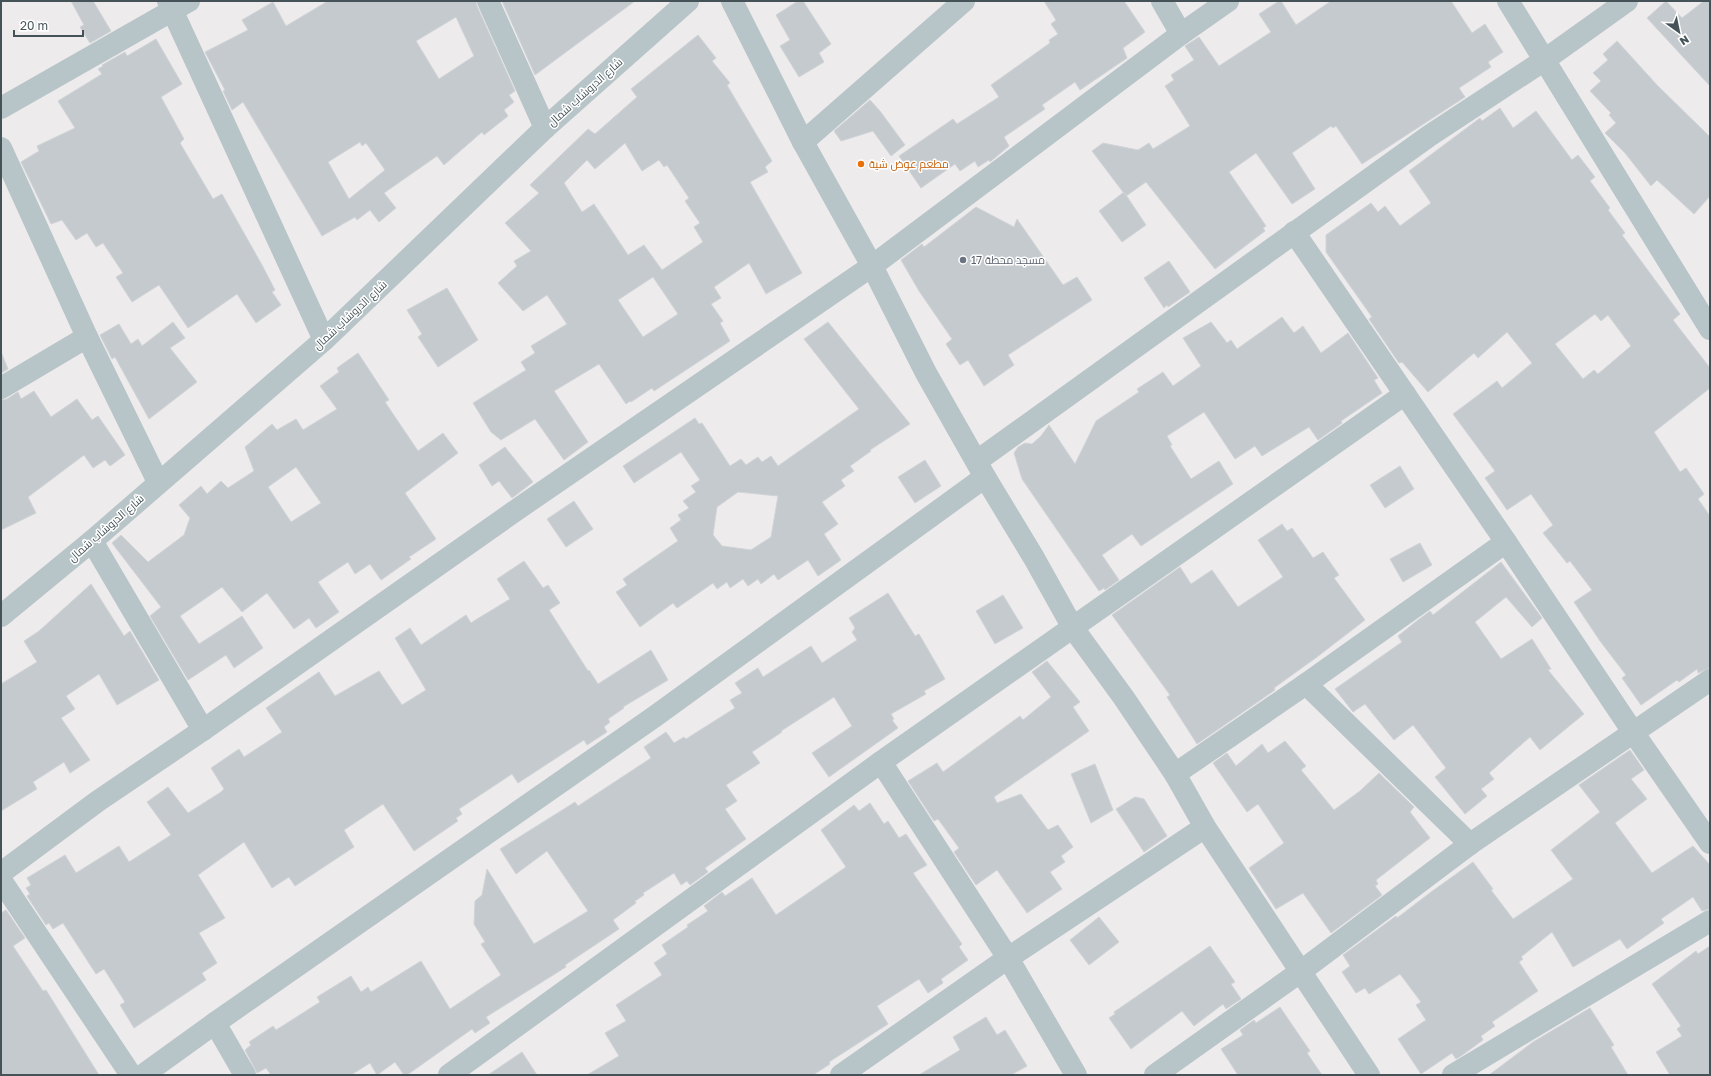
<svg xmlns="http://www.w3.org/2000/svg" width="1711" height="1076" viewBox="0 0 1711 1076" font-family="'Golos Text',Cairo,sans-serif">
  <rect width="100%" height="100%" fill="#eeebec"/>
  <g fill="#c5cace" stroke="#d0d4d7" fill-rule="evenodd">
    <polygon points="71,1 93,1 111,31 90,43 80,27 84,25"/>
    <path d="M 328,1 L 476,1 L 477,6 L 515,91 L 509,95 L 514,102 L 504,110 L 508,116 L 484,135 L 482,132 L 444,165 L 437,156 L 384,193 L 396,208 L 379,222 L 370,210 L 357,220 L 355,217 L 322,236 L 243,102 L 232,110 L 223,91 L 225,90 L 205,52 L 248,30 L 242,20 L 273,2 L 286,26 ZM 456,17 L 474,56 L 439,79 L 416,41 ZM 360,142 L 362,146 L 366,143 L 385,170 L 349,199 L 328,162 Z"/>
    <polygon points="502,1 635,1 535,75"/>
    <polygon points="798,1 803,1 831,44 819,53 824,62 799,77 780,46 790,40 776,15"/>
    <polygon points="1044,1 1124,1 1145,32 1123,48 1127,58 1080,90 1075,82 1042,105 1045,109 1004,137 1009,146 990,162 989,160 978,167 975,161 960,171 955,164 921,188 899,156 953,119 957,124 999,97 991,85 1050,43 1049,40 1058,34 1051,24 1056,20"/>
    <polygon points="1279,1 1281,1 1296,25 1331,1 1451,1 1472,33 1485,24 1503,52 1488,62 1491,67 1459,88 1465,97 1362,164 1336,126 1333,128 1331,126 1292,153 1315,189 1292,204 1256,153 1229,172 1266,226 1263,228 1265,231 1215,269 1146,182 1126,196 1092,151 1103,143 1138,150 1149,143 1153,149 1190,126 1165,86 1174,80 1171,75 1194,60 1185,46 1199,37 1219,66 1271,32 1259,14"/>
    <polygon points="1666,1 1682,18 1704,1 1710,1 1710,86 1647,18"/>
    <path d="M 698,35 L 716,58 L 712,61 L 730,83 L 727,85 L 772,161 L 765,167 L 768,172 L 750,182 L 802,273 L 766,294 L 749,263 L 714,287 L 721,298 L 711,304 L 723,321 L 720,323 L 730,341 L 654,391 L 652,388 L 631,402 L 630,401 L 626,404 L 599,364 L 554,391 L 588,442 L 564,460 L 535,419 L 501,440 L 491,432 L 473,403 L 526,370 L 521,362 L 535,353 L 531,346 L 567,324 L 547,295 L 523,311 L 498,283 L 517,266 L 514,261 L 531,251 L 505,223 L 539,193 L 530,185 L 588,129 L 595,134 L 637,97 L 631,89 ZM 625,143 L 642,171 L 659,160 L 664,167 L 667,165 L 689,198 L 685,201 L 700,223 L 694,227 L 703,242 L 662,270 L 644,245 L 628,255 L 594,204 L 582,212 L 564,183 L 587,160 L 595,169 ZM 653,277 L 678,314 L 643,337 L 618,300 Z"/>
    <polygon points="156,39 182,84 161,97 184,139 180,143 213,199 222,194 262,265 275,290 272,292 281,305 256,323 237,294 188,328 159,285 132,302 116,277 123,273 103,243 96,247 87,233 76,240 62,220 51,224 21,162 39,151 37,146 75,128 58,101 102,74 98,69 103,66 102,65 125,52 127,56"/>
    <polygon points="1617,41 1657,85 1710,137 1710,196 1694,214 1657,180 1651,186 1625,153 1605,133 1616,123 1609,115 1611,113 1590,91 1601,81 1593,73 1608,60 1603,54"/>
    <polygon points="870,100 880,111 905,145 891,156 873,131 841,141 834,131"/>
    <path d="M 1500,108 L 1513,128 L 1536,111 L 1572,160 L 1578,155 L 1595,177 L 1590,181 L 1610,208 L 1608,210 L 1625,233 L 1622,235 L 1680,314 L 1673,320 L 1710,368 L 1710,388 L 1654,432 L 1680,472 L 1686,468 L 1704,494 L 1698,499 L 1710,516 L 1710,668 L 1698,673 L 1697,669 L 1679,682 L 1677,680 L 1641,705 L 1622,678 L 1626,675 L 1600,641 L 1574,602 L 1592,590 L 1570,561 L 1567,563 L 1543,533 L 1553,525 L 1531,494 L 1507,510 L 1485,478 L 1495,471 L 1453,414 L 1497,381 L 1502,388 L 1532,363 L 1507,332 L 1478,358 L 1474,353 L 1428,392 L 1402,362 L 1399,363 L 1369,319 L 1372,317 L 1326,252 L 1326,235 L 1371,203 L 1378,212 L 1385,206 L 1400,226 L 1431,203 L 1409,171 L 1480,118 L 1482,121 ZM 1595,314 L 1601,321 L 1608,315 L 1631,346 L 1598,374 L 1594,370 L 1583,379 L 1555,344 Z"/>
    <polygon points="1124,192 1146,225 1122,242 1099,211"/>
    <polygon points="976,207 1014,227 1017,219 1063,285 1077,277 1092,300 1008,355 1014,365 984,386 968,360 960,365 946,344 952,339 919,291 901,260 922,244 924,247"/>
    <polygon points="1169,261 1190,292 1168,307 1167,305 1164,308 1144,278"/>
    <polygon points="447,288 478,340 438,367 418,337 422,334 407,310"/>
    <polygon points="1282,317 1294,333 1303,326 1321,353 1348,333 1378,378 1374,380 1382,393 1341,421 1342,423 1318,440 1309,427 1262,456 1255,446 1235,459 1204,412 1167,436 1172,445 1170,446 1191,479 1219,461 1233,484 1141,546 1132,534 1102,555 1119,580 1105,590 1104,588 1099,591 1022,479 1014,453 1018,447 1025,443 1032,444 1041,436 1049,425 1075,464 1096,421 1139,392 1137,389 1163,372 1173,386 1201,366 1183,338 1211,322 1227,343 1231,340 1237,349"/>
    <polygon points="173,322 185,338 170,348 197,382 149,419 115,357 112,359 100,335 119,324 131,344 138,339 142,346"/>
    <path d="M 828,322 L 910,424 L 870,450 L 871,451 L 850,466 L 854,471 L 841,480 L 845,486 L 822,502 L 838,524 L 824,534 L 841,560 L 818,576 L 808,560 L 778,580 L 774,574 L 761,584 L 758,579 L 748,586 L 743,579 L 730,588 L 727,582 L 717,589 L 713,583 L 677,608 L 673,603 L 640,627 L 616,592 L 627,585 L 623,579 L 678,541 L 670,528 L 681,520 L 678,515 L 689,508 L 683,501 L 696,492 L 691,486 L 700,480 L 681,452 L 634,483 L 623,466 L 695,418 L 699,424 L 702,423 L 730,466 L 741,459 L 746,465 L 758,457 L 762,462 L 771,456 L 778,466 L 859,409 L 804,339 ZM 738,492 L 778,496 L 771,537 L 751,550 L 722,546 L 713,535 L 717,507 Z"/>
    <polygon points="1,352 8,369 1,373"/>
    <path d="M 358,353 L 389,400 L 385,402 L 418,451 L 443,433 L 458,453 L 405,493 L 436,539 L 409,557 L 411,559 L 381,580 L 370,564 L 355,574 L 348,562 L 318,582 L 339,612 L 316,628 L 309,618 L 294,629 L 267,593 L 242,612 L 222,587 L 180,616 L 199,644 L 242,616 L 263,648 L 234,668 L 226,655 L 188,680 L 150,616 L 161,607 L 112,543 L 121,535 L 148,562 L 184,535 L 190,518 L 179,505 L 201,486 L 207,494 L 221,481 L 228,488 L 254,471 L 245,447 L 272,424 L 277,430 L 296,419 L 303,430 L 337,409 L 320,386 L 339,372 L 337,368 ZM 296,467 L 321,503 L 291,522 L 268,487 Z"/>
    <polygon points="34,391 51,417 77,399 92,420 98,416 125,455 110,466 105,460 93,468 84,455 28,497 36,513 1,530 1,400 7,399 18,392 21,399"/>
    <polygon points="505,447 533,482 512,498 499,481 492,486 479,465"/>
    <polygon points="925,460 941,486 915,503 898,477"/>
    <polygon points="1400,466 1414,489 1385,508 1370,485"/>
    <polygon points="574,501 593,529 566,547 547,519"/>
    <polygon points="1282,524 1287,531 1292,528 1313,558 1323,552 1339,575 1334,578 1365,620 1317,657 1274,688 1275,690 1197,744 1167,697 1170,695 1112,615 1180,567 1191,584 1212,570 1238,607 1283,577 1258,540"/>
    <polygon points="1420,543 1432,565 1403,582 1390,559"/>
    <polygon points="524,561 543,588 548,585 560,603 549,610 588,671 589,670 598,684 651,650 668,680 623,707 624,708 608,719 610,722 604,727 607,732 587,745 584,740 518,783 512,774 459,809 462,814 456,818 458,821 414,851 383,804 344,830 354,847 295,886 289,877 272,888 244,842 198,875 225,918 199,933 217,963 202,973 206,980 134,1028 120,1005 125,1002 104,969 96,974 63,923 53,929 49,923 46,925 27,896 30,894 26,888 31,885 27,878 65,855 76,873 119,846 129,862 171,835 147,802 168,787 188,813 221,792 224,789 211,768 239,749 244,757 282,732 266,708 319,672 335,696 379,671 402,705 426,690 395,638 410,628 421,645 466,615 471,623 477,619 510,599 497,579"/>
    <polygon points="1501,562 1542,618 1532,627 1506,597 1475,622 1501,659 1532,639 1551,669 1548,670 1584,714 1540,750 1530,737 1489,773 1494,779 1481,789 1487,796 1465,814 1435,777 1446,768 1413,725 1394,740 1365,704 1353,712 1335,689 1402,642 1398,636 1418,620 1430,611 1433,615"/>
    <polygon points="91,584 124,636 130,631 159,680 117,705 99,674 66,696 75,709 61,718 90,760 70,773 64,762 33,782 37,789 1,811 1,684 37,662 24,641 39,631"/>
    <polygon points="888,593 915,636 919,634 945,679 924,691 926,694 891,714 894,719 892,720 898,728 829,777 812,753 852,726 834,697 781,731 782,732 752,752 760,763 726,785 737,801 725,809 746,839 705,868 708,872 690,885 687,881 681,885 674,873 643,893 644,895 635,901 636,903 613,920 619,929 565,965 566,967 486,1017 490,1023 475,1033 472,1029 407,1075 404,1075 395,1062 377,1075 370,1063 351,1075 271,1075 266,1068 257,1073 245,1050 251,1045 249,1042 273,1026 276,1030 320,1002 317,997 351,976 361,992 368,987 371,992 421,961 450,1009 501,975 481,944 485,942 474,924 475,901 482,895 487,869 534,944 588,911 547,851 516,874 500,849 575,802 578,806 651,758 644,747 666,732 674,743 684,737 686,739 735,708 730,700 742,693 735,683 758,668 763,677 811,646 822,663 857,640 852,632 855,628 849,618"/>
    <polygon points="1003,595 1023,628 995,644 976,611"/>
    <polygon points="1047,661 1080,702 1073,707 1089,731 994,797 997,803 1021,794 1048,830 1058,825 1073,847 1061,856 1065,862 1050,872 1062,889 1027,913 997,870 976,885 954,852 959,848 938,819 934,821 908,781 937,763 943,772 1020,716 1023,720 1051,697 1032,672"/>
    <polygon points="1285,741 1306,766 1301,770 1334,810 1360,791 1379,773 1414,807 1410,812 1430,838 1376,880 1378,884 1375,886 1382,895 1331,933 1303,893 1276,909 1249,868 1284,843 1258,804 1247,812 1213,763 1227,753 1236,766 1262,744 1268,753"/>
    <polygon points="1630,750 1644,770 1631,779 1647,799 1615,823 1652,873 1693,846 1710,865 1710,909 1702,911 1693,897 1661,919 1664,923 1627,949 1620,939 1573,967 1552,932 1521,957 1523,959 1519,962 1538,991 1492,1022 1495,1026 1481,1036 1483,1040 1461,1056 1456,1059 1452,1053 1421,1074 1398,1039 1426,1020 1416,1005 1421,1002 1400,974 1369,994 1365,988 1356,993 1342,972 1350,966 1343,955 1396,916 1397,918 1431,892 1473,862 1493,889 1491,890 1513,919 1573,879 1551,850 1600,812 1579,785"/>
    <polygon points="1095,764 1113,810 1091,823 1071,774"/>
    <polygon points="1135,797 1144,799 1167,836 1144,852 1116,809"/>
    <polygon points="870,803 884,824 888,821 899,838 906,834 927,865 913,873 962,944 959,947 968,960 941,979 943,983 928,993 919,979 877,1006 888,1024 829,1062 830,1064 813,1075 587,1075 619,1056 605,1033 626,1021 616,1005 662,975 654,963 667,954 662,945 688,927 687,925 708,911 704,906 722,892 725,896 752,878 776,915 846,867 821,830 854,805 859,811"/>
    <polygon points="6,910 25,938 13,946 43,991 46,990 99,1075 1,1075 1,913"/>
    <polygon points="1099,917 1119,942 1089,965 1070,940"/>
    <polygon points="1210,946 1235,982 1231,984 1241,999 1226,1009 1223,1004 1194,1026 1182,1011 1131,1049 1109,1018 1115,1014 1114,1012"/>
    <polygon points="1710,946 1710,1075 1670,1075 1656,1052 1682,1036 1677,1029 1681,1026 1652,984 1696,951 1698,954"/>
    <polygon points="1280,1007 1310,1051 1307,1053 1322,1075 1238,1075 1221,1049 1243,1035 1240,1030 1254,1020 1256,1023"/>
    <polygon points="1590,1008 1614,1045 1611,1047 1628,1075 1489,1075 1533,1042"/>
    <polygon points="986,1017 997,1035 1005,1030 1027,1066 1011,1075 919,1075 960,1050 953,1037"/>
    <polygon points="522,1052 537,1075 488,1075"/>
  </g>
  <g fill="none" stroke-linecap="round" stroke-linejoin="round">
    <g stroke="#b7c4c8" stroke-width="22">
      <polyline points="168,1 324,340"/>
      <polyline points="488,1 545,128"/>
      <polyline points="732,1 803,142 872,266 926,373 985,477 1034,558 1073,628 1124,698 1175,774 1205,827 1369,1075"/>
      <polyline points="1162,1 1181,34"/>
      <polyline points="1508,1 1710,329"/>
      <polyline points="1,108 189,1"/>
      <polyline points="803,142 964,1"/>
      <polyline points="1,148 87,337 158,482"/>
      <polyline points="1294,232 1506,542 1633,732 1710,843"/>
      <polyline points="1,388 87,337"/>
      <polyline points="977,461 1429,136 1543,61 1627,1"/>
      <polyline points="92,541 203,730"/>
      <polyline points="1,616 92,541 324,340 545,128 688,1"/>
      <polyline points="1306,684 1470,844"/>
      <polyline points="881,762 1008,958 1076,1075"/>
      <polyline points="1175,774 1306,684 1506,542"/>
      <polyline points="1,873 98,801 203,730 525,504 872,266 1181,34 1228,1"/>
      <polyline points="1,880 131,1075"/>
      <polyline points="215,1023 245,1075"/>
      <polyline points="143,1075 215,1023 654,717 985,477"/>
      <polyline points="449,1075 881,762 1405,394"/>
      <polyline points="841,1075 1008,958 1205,827"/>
      <polyline points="1155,1075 1300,972 1470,844 1710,680"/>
      <polyline points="1453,1075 1710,921"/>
    </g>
  </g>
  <circle fill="#e8710a" stroke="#fff" stroke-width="1.5" cx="861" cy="164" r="4"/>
  <circle fill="#6b7280" stroke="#fff" stroke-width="1.5" cx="963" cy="260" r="4"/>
  <g text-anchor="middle" stroke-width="3" stroke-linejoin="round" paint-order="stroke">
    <g font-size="11" fill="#455358" stroke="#fff">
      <text transform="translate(585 92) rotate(-42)" y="4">شارع الدروشاب شمال</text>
      <text transform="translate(350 315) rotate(-43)" y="4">شارع الدروشاب شمال</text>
      <text transform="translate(106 528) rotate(-41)" y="4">شارع الدروشاب شمال</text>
    </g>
    <g font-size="11" fill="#c56008" stroke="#fff" text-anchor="start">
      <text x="869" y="168">مطعم عوض شية</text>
    </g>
    <g font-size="11" fill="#5b616d" stroke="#fff" text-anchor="start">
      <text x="971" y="264">مسجد محطة 17</text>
    </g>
  </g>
  <rect width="1711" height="1076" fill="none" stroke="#455358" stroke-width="4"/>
  <g transform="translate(1679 32) rotate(147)" stroke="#ffffff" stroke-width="3" paint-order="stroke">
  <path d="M0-3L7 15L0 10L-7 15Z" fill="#455358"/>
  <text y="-6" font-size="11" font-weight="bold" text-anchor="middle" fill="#455358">N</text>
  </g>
  <path d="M14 30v6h69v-6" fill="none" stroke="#455358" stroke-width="2"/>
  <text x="20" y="30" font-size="12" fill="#455358" stroke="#ffffff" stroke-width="3" paint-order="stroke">20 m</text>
</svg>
